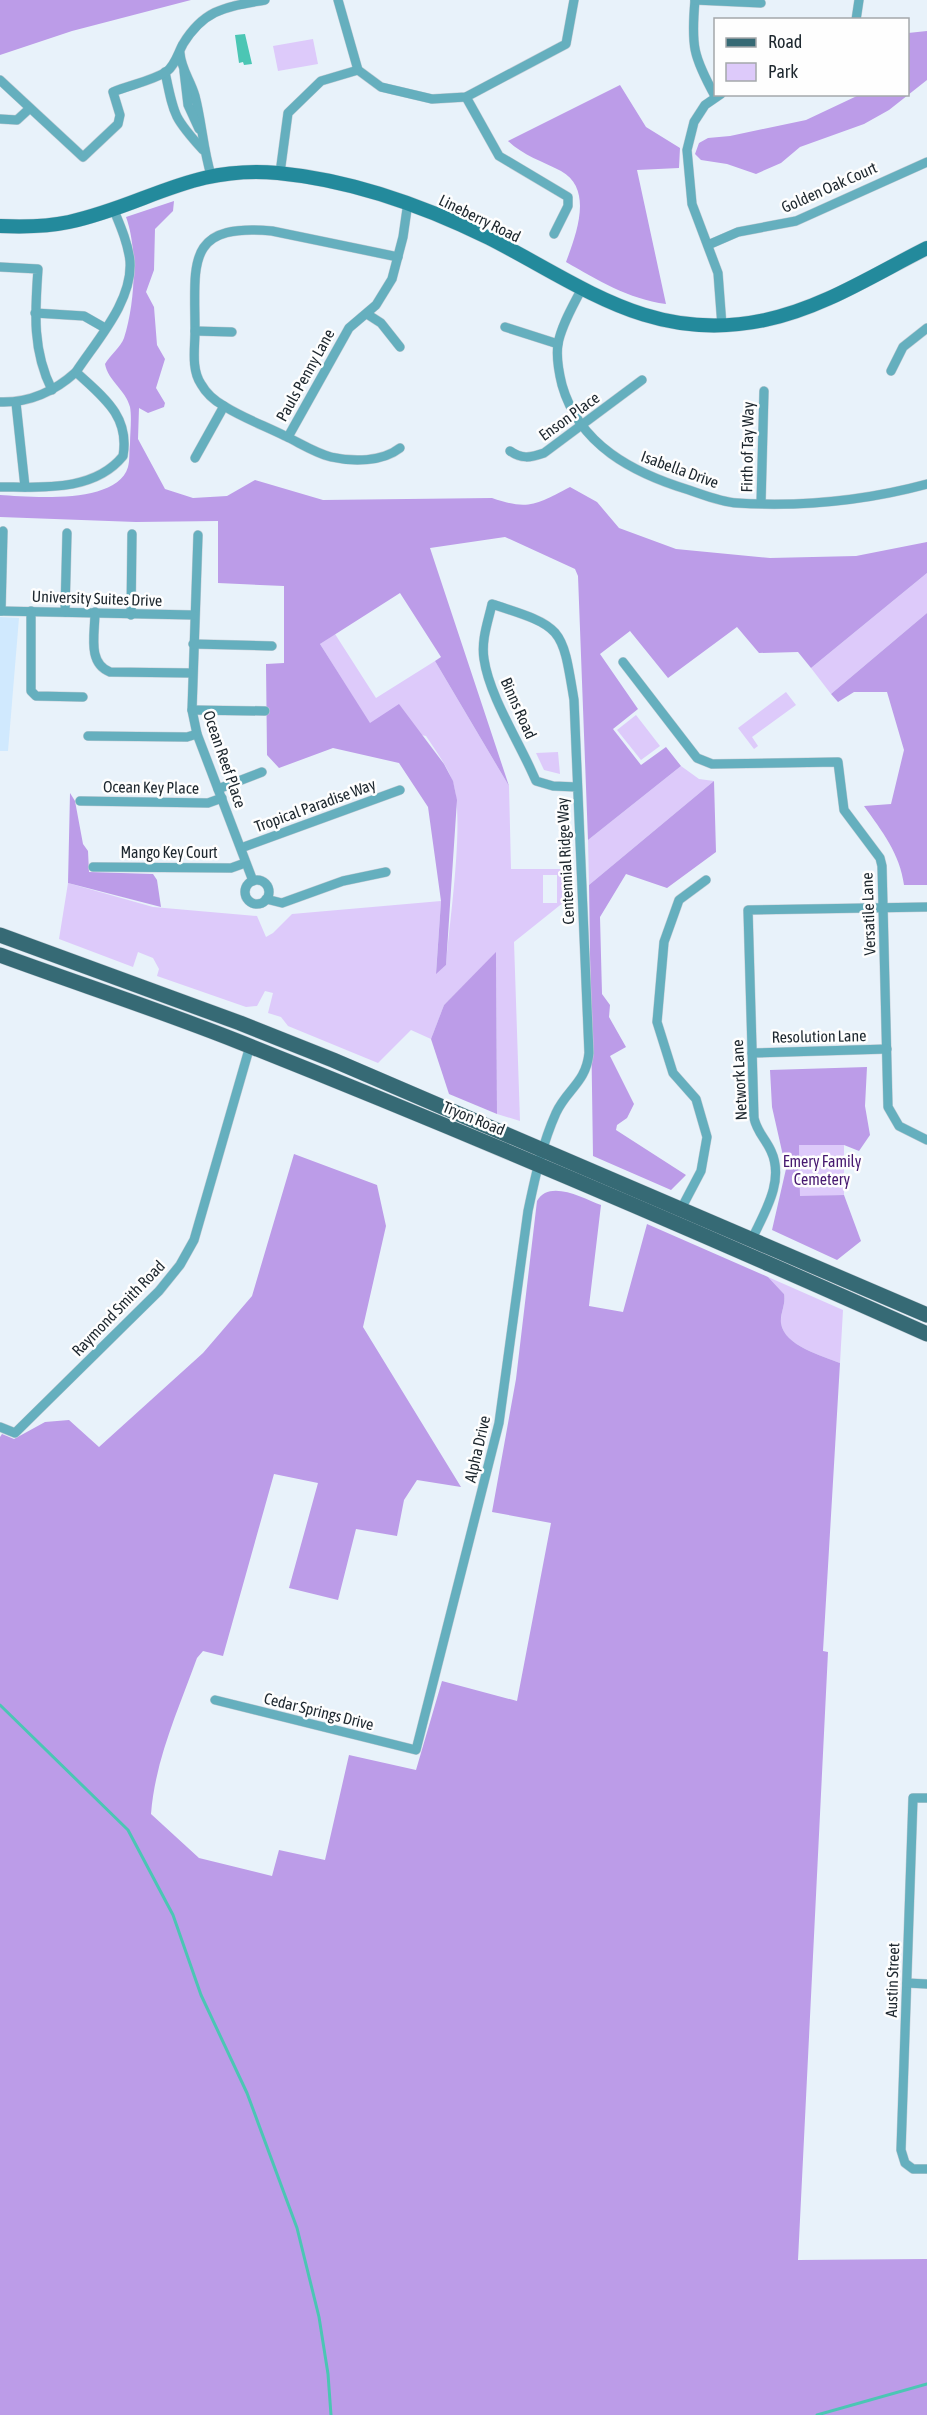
<svg xmlns="http://www.w3.org/2000/svg" width="927" height="2415" viewBox="0 0 927 2415" font-family="'Asap Condensed',sans-serif">
  <rect width="100%" height="100%" fill="#e8f2fa"/>
  <polygon fill="#d0e9fe" points="0,617 19,618 8,751 0,751"/>
  <g fill="#ddcafa" fill-rule="evenodd">
    <polygon points="313,39 318,64 278,71 273,46"/>
    <polygon points="927,573 927,613 831,694 811,668"/>
    <path d="M 335,634 L 376,698 L 435,661 L 509,786 L 511,869 L 563,869 L 564,902 L 514,942 L 520,1121 L 497,1114 L 496,953 L 444,1005 L 431,1039 L 411,1030 L 378,1063 L 288,1026 L 281,1017 L 268,1013 L 273,993 L 265,991 L 257,1006 L 246,1007 L 157,976 L 159,969 L 153,958 L 138,952 L 133,967 L 59,939 L 68,883 L 153,907 L 257,916 L 266,937 L 273,933 L 292,914 L 441,901 L 436,973 L 446,965 C 449,924 466,814 452,780 C 446,764 435,750 426,736 L 370,724 L 320,644 ZM 543,875 L 557,875 L 557,903 L 543,903 Z"/>
    <polygon points="786,692 796,705 752,737 758,746 754,749 738,728"/>
    <polygon points="636,715 660,746 641,760 617,730"/>
    <polygon points="558,752 560,774 544,770 536,753"/>
    <polygon points="681,766 699,779 714,781 589,885 588,840"/>
    <polygon points="799,1145 844,1145 844,1195 800,1197"/>
    <path d="M 768,1277 L 843,1310 L 840,1363 C 823,1356 784,1346 781,1323 C 780,1313 786,1305 784,1294 Z"/>
  </g>
  <g fill="#bc9ce8">
    <polygon points="0,0 191,0 72,31 0,55"/>
    <polygon points="927,31 927,80 889,110 864,124 800,147 781,163 756,174 727,164 701,160 695,154 699,143 708,138 730,136 806,120 859,95 908,94 908,33"/>
    <path d="M 620,85 L 646,127 L 680,148 L 679,168 L 637,170 L 666,304 C 628,299 598,280 566,262 C 576,235 594,189 561,171 C 542,161 524,156 508,141 Z"/>
    <path d="M 174,201 L 173,211 L 155,229 L 154,270 L 146,292 L 154,307 L 157,345 L 165,359 L 156,388 L 165,403 L 164,407 L 148,413 L 139,408 L 138,439 L 165,489 L 193,498 L 227,496 L 255,480 L 323,500 L 492,498 C 529,511 537,504 570,487 L 597,502 L 619,528 L 676,549 L 770,558 L 856,556 L 927,542 L 927,573 L 811,668 L 798,652 L 759,653 L 737,627 L 668,678 L 630,631 L 600,654 L 638,709 L 613,729 L 641,765 L 666,747 L 681,766 L 588,840 L 578,576 L 575,569 L 505,537 L 430,548 L 509,786 L 435,661 L 441,657 L 400,593 L 320,644 L 370,723 L 399,704 L 444,764 L 453,781 L 457,800 L 446,965 L 436,974 L 441,901 L 428,807 L 399,763 L 333,748 L 279,768 L 267,755 L 266,664 L 284,663 L 284,586 L 218,583 L 218,521 L 136,522 L 0,517 L 0,495 C 30,497 117,505 128,467 C 130,460 129,451 130,444 C 130,433 132,418 130,407 C 126,390 108,381 105,364 C 110,355 121,347 124,338 C 135,304 138,249 126,217 Z"/>
    <path d="M 927,613 L 927,885 L 904,885 C 900,854 882,831 864,806 L 891,804 L 904,750 L 887,692 L 854,692 L 838,702 L 831,694 Z"/>
    <polygon points="714,781 716,852 667,888 626,874 600,917 602,994 610,1005 609,1017 626,1047 610,1056 634,1104 627,1118 617,1125 616,1130 686,1175 671,1190 593,1156 589,885"/>
    <polygon points="70,793 75,801 83,844 88,851 89,872 153,874 157,880 161,907 68,883"/>
    <polygon points="496,952 497,1114 449,1094 431,1039 444,1005"/>
    <polygon points="867,1067 865,1106 870,1135 859,1151 844,1145 799,1145 800,1196 844,1195 861,1241 837,1260 772,1230 786,1169 772,1107 770,1070"/>
    <path d="M 294,1154 L 377,1185 L 386,1226 L 363,1327 L 461,1487 L 417,1480 L 404,1500 L 397,1536 L 356,1529 L 338,1600 L 289,1588 L 318,1483 L 274,1474 L 223,1656 L 203,1651 L 197,1658 C 179,1708 155,1760 151,1814 L 199,1858 L 272,1876 L 279,1850 L 325,1860 L 349,1755 L 416,1770 L 442,1681 L 517,1701 L 551,1523 L 492,1512 L 516,1379 L 537,1201 C 549,1179 583,1198 601,1205 L 589,1306 L 623,1312 L 647,1224 L 768,1277 L 784,1294 C 786,1305 780,1313 781,1323 C 784,1346 823,1356 840,1363 L 823,1651 L 828,1652 L 798,2260 L 927,2259 L 927,2415 L 0,2415 L 0,1437 L 2,1434 L 14,1439 L 45,1422 L 69,1420 L 99,1447 L 203,1353 L 252,1296 Z"/>
  </g>
  <polygon fill="#4bc6b4" points="245,34 252,64 244,65 243,62 239,63 235,35"/>
  <g fill="none" stroke-linecap="round" stroke-linejoin="round">
    <g stroke="#4bc6b4" stroke-width="3">
      <polyline points="0,1705 128,1830 173,1915 201,1995 247,2093 297,2228 319,2317 328,2374 331,2415"/>
      <polyline points="817,2415 927,2384"/>
    </g>
    <defs>
      <g id="street">
        <polyline points="338,0 358,70 381,87 432,99 466,97 566,44 574,0"/>
        <path d="M 695,0 C 691,46 693,56 715,96"/>
        <polyline points="695,0 761,3"/>
        <polyline points="856,20 859,0"/>
        <path d="M 180,53 C 181,69 191,81 195,96 C 202,123 203,149 211,175"/>
        <polyline points="184,71 188,105 199,129"/>
        <path d="M 165,72 C 174,115 173,117 203,150"/>
        <path d="M 0,80 L 83,157 L 118,124 L 120,115 L 113,92 C 130,85 151,81 166,72 C 175,66 178,53 183,44 C 205,8 227,7 265,0"/>
        <polyline points="721,94 705,105 694,122 687,150 692,204 718,273 722,326"/>
        <polyline points="466,97 499,156 568,197 568,206 554,234"/>
        <polyline points="0,119 17,120 29,109"/>
        <polyline points="280,173 288,113 321,81 358,70"/>
        <polyline points="708,245 738,232 796,221 927,162"/>
        <path d="M 398,257 L 272,231 C 185,223 195,263 195,331 C 195,348 191,369 201,384 C 206,393 215,401 224,406 C 243,418 265,426 285,436 C 300,443 315,453 331,457 C 353,462 382,462 400,448"/>
        <path d="M 0,267 L 38,269 C 35,312 32,350 52,390"/>
        <path d="M 581,290 C 573,306 561,326 558,344 C 556,357 559,373 562,385 C 579,445 633,473 689,490 C 704,495 721,502 737,503 C 803,507 864,501 927,484"/>
        <polyline points="35,313 84,316 105,328"/>
        <polyline points="367,314 381,323 400,347"/>
        <polyline points="505,327 558,344"/>
        <polyline points="195,331 232,332"/>
        <polyline points="891,371 903,347 927,328"/>
        <path d="M 0,402 C 29,403 55,391 76,372 C 97,340 133,301 130,261 C 128,243 120,225 113,208"/>
        <polyline points="16,403 25,487"/>
        <polyline points="288,437 349,328 376,305 392,279 403,237 408,202"/>
        <path d="M 510,451 C 521,459 530,458 544,453 L 642,380"/>
        <polyline points="195,458 224,406"/>
        <path d="M 0,487 C 41,487 94,492 123,456 C 130,416 103,397 76,372"/>
        <polyline points="761,503 764,391"/>
        <polyline points="198,535 192,710 197,734 253,881"/>
        <polyline points="0,611 193,615"/>
        <polyline points="1,611 3,531"/>
        <polyline points="31,611 31,691 36,696 83,697"/>
        <polyline points="65,612 67,533"/>
        <path d="M 95,612 C 95,634 87,663 110,672 L 191,673"/>
        <polyline points="131,615 132,534"/>
        <polyline points="193,644 272,646"/>
        <polyline points="623,662 697,758 712,764 838,762 844,810 880,858 882,866 888,1107 899,1126 927,1140"/>
        <polyline points="192,710 265,711"/>
        <polyline points="88,736 187,737 197,734"/>
        <polyline points="218,789 262,772"/>
        <polyline points="80,801 208,803 222,798"/>
        <polyline points="241,848 400,790"/>
        <polyline points="93,867 231,868 245,863"/>
        <circle cx="257" cy="892" r="12"/>
        <polyline points="266,899 282,903 343,881 386,872"/>
        <polyline points="752,1053 887,1049"/>
        <polyline points="681,1209 701,1171 707,1137 696,1099 673,1073 657,1022 664,942 679,900 706,880"/>
        <path d="M 752,1239 C 764,1213 785,1181 771,1151 C 765,1138 757,1132 754,1118 L 748,910 L 927,907"/>
        <polyline points="0,1427 15,1433 159,1291 180,1265 194,1240 250,1046"/>
        <path d="M 215,1700 L 416,1750 L 499,1423 L 528,1211 C 535,1178 542,1144 556,1113 C 567,1089 586,1083 589,1053 L 574,700 C 562,626 563,627 492,604 C 488,622 481,640 484,659 C 489,694 516,737 531,770 L 536,781 L 553,786 L 577,787"/>
        <polyline points="927,1798 913,1798 901,2150 905,2163 913,2169 927,2169"/>
        <polyline points="907,1983 927,1984"/>
      </g>
      <path id="secondary" d="M 0,226 C 23,227 46,227 69,222 C 147,205 191,165 278,173 C 351,180 424,206 489,238 C 583,286 652,344 765,320 C 823,308 875,274 927,248"/>
      <g id="primary">
        <polyline points="0,935 240,1023 333,1060 927,1315"/>
        <path d="M 0,955 C 79,984 159,1010 237,1041 C 469,1133 699,1232 927,1334"/>
      </g>
    </defs>
    <use href="#street" stroke="#c3cdd5" stroke-width="10"/>
    <use href="#secondary" stroke="#c3cdd5" stroke-width="15"/>
    <use href="#primary" stroke="#c3cdd5" stroke-width="16"/>
    <use href="#street" stroke="#65afbe" stroke-width="9"/>
    <use href="#secondary" stroke="#238a9c" stroke-width="14"/>
    <use href="#primary" stroke="#366a75" stroke-width="15"/>
  </g>
  <g text-anchor="middle" stroke-width="5" stroke-linejoin="round" paint-order="stroke">
    <g font-size="16" fill="#1d272e" stroke="#fefefe">
      <text transform="translate(829 187) rotate(-24)" y="6">Golden Oak Court</text>
      <text transform="translate(480 218) rotate(26)" y="6">Lineberry Road</text>
      <text transform="translate(305 375) rotate(-61)" y="6">Pauls Penny Lane</text>
      <text transform="translate(569 416) rotate(-36)" y="6">Enson Place</text>
      <text transform="translate(747 447) rotate(-89)" y="6">Firth of Tay Way</text>
      <text transform="translate(680 469) rotate(20)" y="6">Isabella Drive</text>
      <text transform="translate(97 598) rotate(2)" y="6">University Suites Drive</text>
      <text transform="translate(519 708) rotate(66)" y="6">Binns Road</text>
      <text transform="translate(225 759) rotate(71)" y="6">Ocean Reef Place</text>
      <text transform="translate(151 787) rotate(1)" y="6">Ocean Key Place</text>
      <text transform="translate(315 805) rotate(-20)" y="6">Tropical Paradise Way</text>
      <text x="169" y="858">Mango Key Court</text>
      <text transform="translate(565 861) rotate(-93)" y="6">Centennial Ridge Way</text>
      <text transform="translate(868 914) rotate(-92)" y="6">Versatile Lane</text>
      <text transform="translate(819 1036) rotate(-1)" y="6">Resolution Lane</text>
      <text transform="translate(739 1080) rotate(-93)" y="6">Network Lane</text>
      <text transform="translate(474 1118) rotate(22)" y="6">Tryon Road</text>
      <text transform="translate(118 1308) rotate(-46)" y="6">Raymond Smith Road</text>
      <text transform="translate(477 1449) rotate(-77)" y="6">Alpha Drive</text>
      <text transform="translate(319 1711) rotate(14)" y="6">Cedar Springs Drive</text>
      <text transform="translate(892 1980) rotate(-88)" y="6">Austin Street</text>
    </g>
    <g font-size="16" fill="#46186f" stroke="#fefefe">
      <text x="822" y="1167">Emery Family<tspan x="822" dy="18">Cemetery</tspan></text>
    </g>
  </g>
  <rect x="714" y="18" width="195" height="78" fill="#fefefe" stroke="#a4a8ab" stroke-width="1.5"/>
  <rect x="726" y="38" width="30" height="9" fill="#366a75" stroke="#a4a8ab" stroke-width="1.5"/>
  <text x="768" y="48" font-size="18" fill="#1d272e">Road</text>
  <rect x="726" y="63" width="30" height="18" fill="#ddcafa" stroke="#a4a8ab" stroke-width="1.5"/>
  <text x="768" y="78" font-size="18" fill="#1d272e">Park</text>
</svg>
